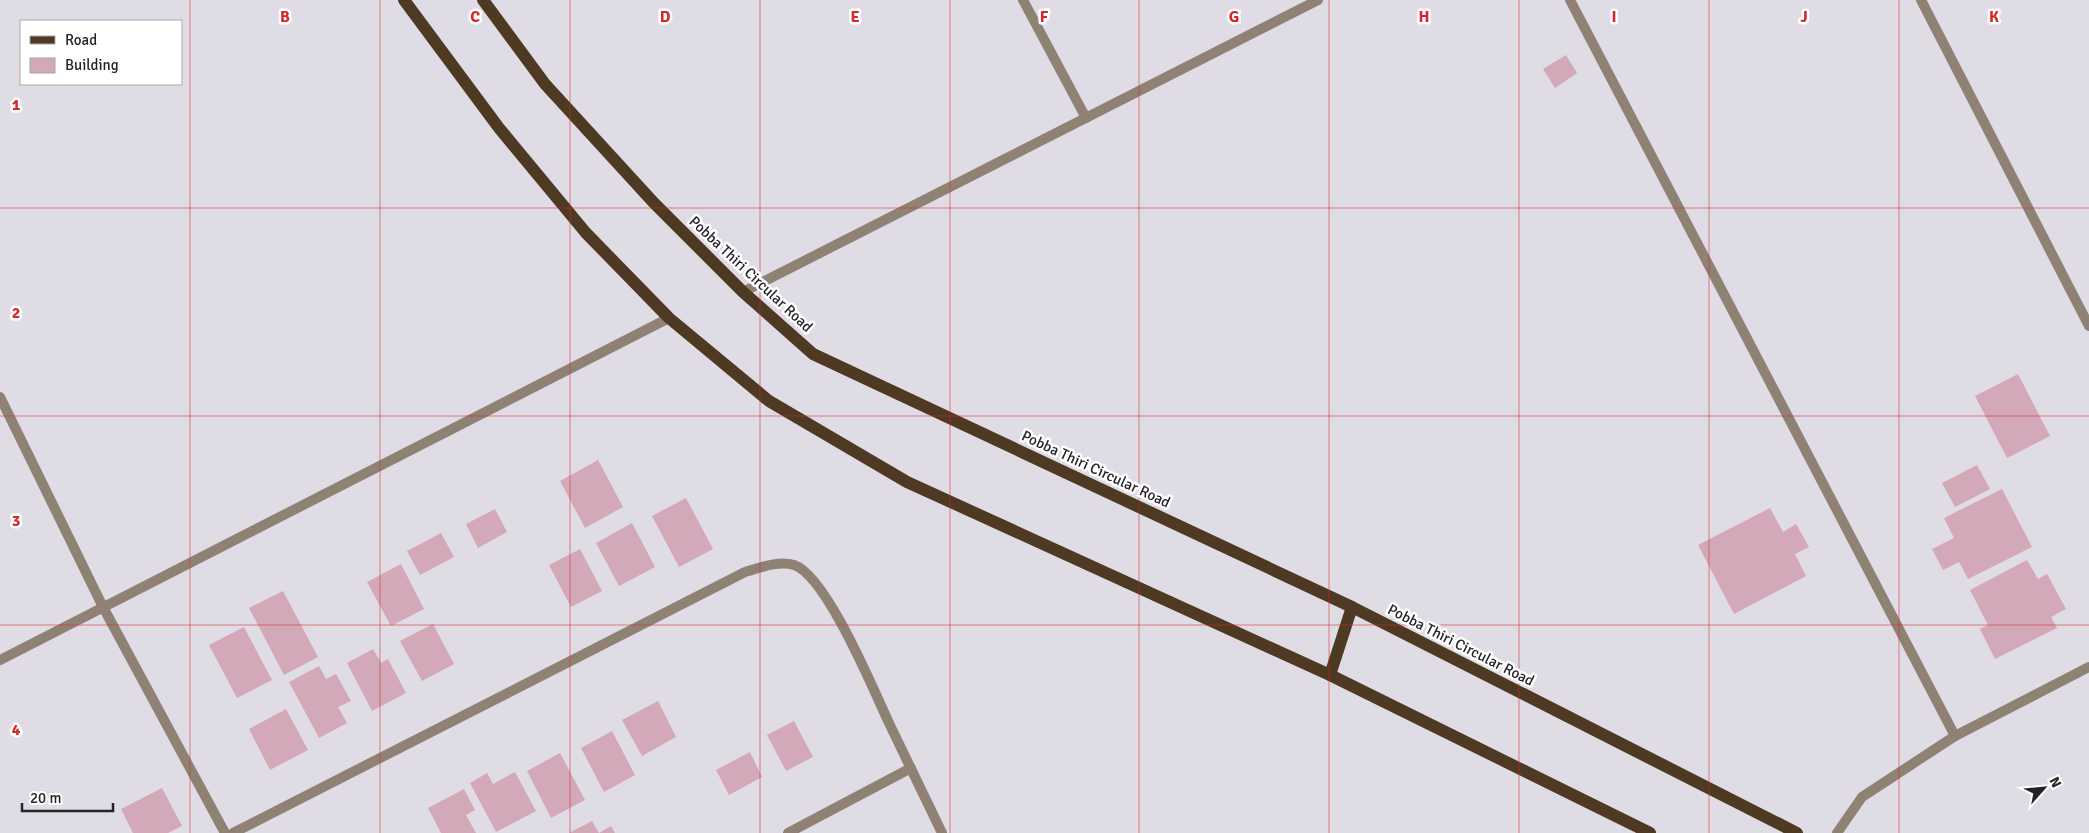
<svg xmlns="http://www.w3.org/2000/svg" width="2089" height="833" viewBox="0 0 2089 833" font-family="Signika,sans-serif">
  <rect width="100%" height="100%" fill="#e0dce5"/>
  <g fill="#d3a8b8">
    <polygon points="1566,55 1577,73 1555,88 1543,69"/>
    <polygon points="2018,374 2050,436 2007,458 1975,396"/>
    <polygon points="598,460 623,507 585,528 560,481"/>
    <polygon points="1977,465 1990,489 1955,507 1942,483"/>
    <polygon points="2002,489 2032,547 1968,579 1959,562 1943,570 1932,549 1954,538 1944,518"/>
    <polygon points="686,498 713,549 679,567 652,516"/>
    <polygon points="1770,508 1783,532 1796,524 1809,547 1795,554 1806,576 1734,614 1698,545"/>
    <polygon points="495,509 507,532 478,548 466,524"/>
    <polygon points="632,523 655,567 619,586 596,543"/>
    <polygon points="441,533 454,557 420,575 407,551"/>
    <polygon points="580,549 602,591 571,607 549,565"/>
    <polygon points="2027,560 2038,579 2047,574 2066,609 2051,617 2057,628 1995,659 1980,629 1988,625 1970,590"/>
    <polygon points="401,564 424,609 391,626 367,582"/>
    <polygon points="283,591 318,657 284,675 249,608"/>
    <polygon points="433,624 454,664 422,681 400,641"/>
    <polygon points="244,627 272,680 237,698 209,645"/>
    <polygon points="373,649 381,663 388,659 406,693 372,711 347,663"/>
    <polygon points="319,666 326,679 336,674 351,701 338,707 347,723 319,738 289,682"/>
    <polygon points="658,701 676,737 642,756 622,720"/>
    <polygon points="286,709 308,750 270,770 249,729"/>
    <polygon points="794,721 813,757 786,771 767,735"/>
    <polygon points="612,731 635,775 604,792 581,748"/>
    <polygon points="750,752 762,777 729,795 716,770"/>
    <polygon points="560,753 585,800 551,818 527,771"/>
    <polygon points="515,772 536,811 496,832 470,783 487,773 493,784"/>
    <polygon points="162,788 182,826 168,833 133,833 121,809"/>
    <polygon points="464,789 475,810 466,815 476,833 441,833 428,808"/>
    <polygon points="592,821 599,833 611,826 615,833 569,833"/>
  </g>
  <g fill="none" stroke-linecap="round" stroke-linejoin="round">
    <g stroke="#8f8275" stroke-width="10">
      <polyline points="1023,0 1086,118"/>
      <polyline points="1570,0 1955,736"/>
      <polyline points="1921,0 2089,326"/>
      <polyline points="743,292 1318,0"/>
      <polyline points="0,397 103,607 225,833"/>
      <polyline points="0,660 669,318"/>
      <path d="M 233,833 L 745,572 C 759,568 779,560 794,565 C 826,575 874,691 889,723 C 907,760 924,796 942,833"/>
      <polyline points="788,833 911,768"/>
      <polyline points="1837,833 1862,797 1955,736 2089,667"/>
    </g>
    <g stroke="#4e3922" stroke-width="12">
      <polyline points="404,0 499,128 586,233 669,318 769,401 907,482 1330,675 1650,833"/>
      <polyline points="483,0 545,84 654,203 743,292 813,354 1352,607 1797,833"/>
      <polyline points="1330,675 1352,607"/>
    </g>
  </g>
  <path fill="none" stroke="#d62828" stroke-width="1" stroke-opacity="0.55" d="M 190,0 L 190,833M 380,0 L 380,833M 570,0 L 570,833M 760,0 L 760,833M 950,0 L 950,833M 1139,0 L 1139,833M 1329,0 L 1329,833M 1519,0 L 1519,833M 1709,0 L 1709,833M 1899,0 L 1899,833M 0,208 L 2089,208M 0,416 L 2089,416M 0,625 L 2089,625"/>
  <g text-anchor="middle" stroke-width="5" stroke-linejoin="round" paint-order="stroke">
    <g font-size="15" fill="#252327" stroke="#fff">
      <text transform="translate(751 274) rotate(43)" y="5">Pobba Thiri Circular Road</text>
      <text transform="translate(1096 469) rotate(25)" y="5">Pobba Thiri Circular Road</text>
      <text transform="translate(1461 645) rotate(27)" y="5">Pobba Thiri Circular Road</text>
    </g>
  </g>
  <g font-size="16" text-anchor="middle" font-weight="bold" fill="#d62828" stroke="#fff" stroke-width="5" stroke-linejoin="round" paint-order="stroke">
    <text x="285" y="22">B</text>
    <text x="475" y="22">C</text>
    <text x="665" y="22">D</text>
    <text x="855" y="22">E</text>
    <text x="1044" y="22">F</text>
    <text x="1234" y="22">G</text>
    <text x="1424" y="22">H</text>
    <text x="1614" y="22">I</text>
    <text x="1804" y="22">J</text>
    <text x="1994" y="22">K</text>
    <text x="16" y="110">1</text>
    <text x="16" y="318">2</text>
    <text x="16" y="526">3</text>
    <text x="16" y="735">4</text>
  </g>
  <rect x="20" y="20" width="162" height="65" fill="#ffffff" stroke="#a8a7a9"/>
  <rect x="30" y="36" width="25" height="8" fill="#4e3922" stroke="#a8a7a9"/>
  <text x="65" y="45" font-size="15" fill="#252327">Road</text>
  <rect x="30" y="58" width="25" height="15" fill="#d3a8b8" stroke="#a8a7a9"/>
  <text x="65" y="70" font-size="15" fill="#252327">Building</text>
  <g transform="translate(2044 788) rotate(63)" stroke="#ffffff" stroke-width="4" paint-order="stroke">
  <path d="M0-4L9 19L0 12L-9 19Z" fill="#252327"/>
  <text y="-8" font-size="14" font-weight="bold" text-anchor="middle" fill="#252327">N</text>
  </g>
  <path d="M22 803v8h91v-8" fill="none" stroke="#252327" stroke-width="2.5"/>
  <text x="30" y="803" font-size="15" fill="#252327" stroke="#ffffff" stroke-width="4" paint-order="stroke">20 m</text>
</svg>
